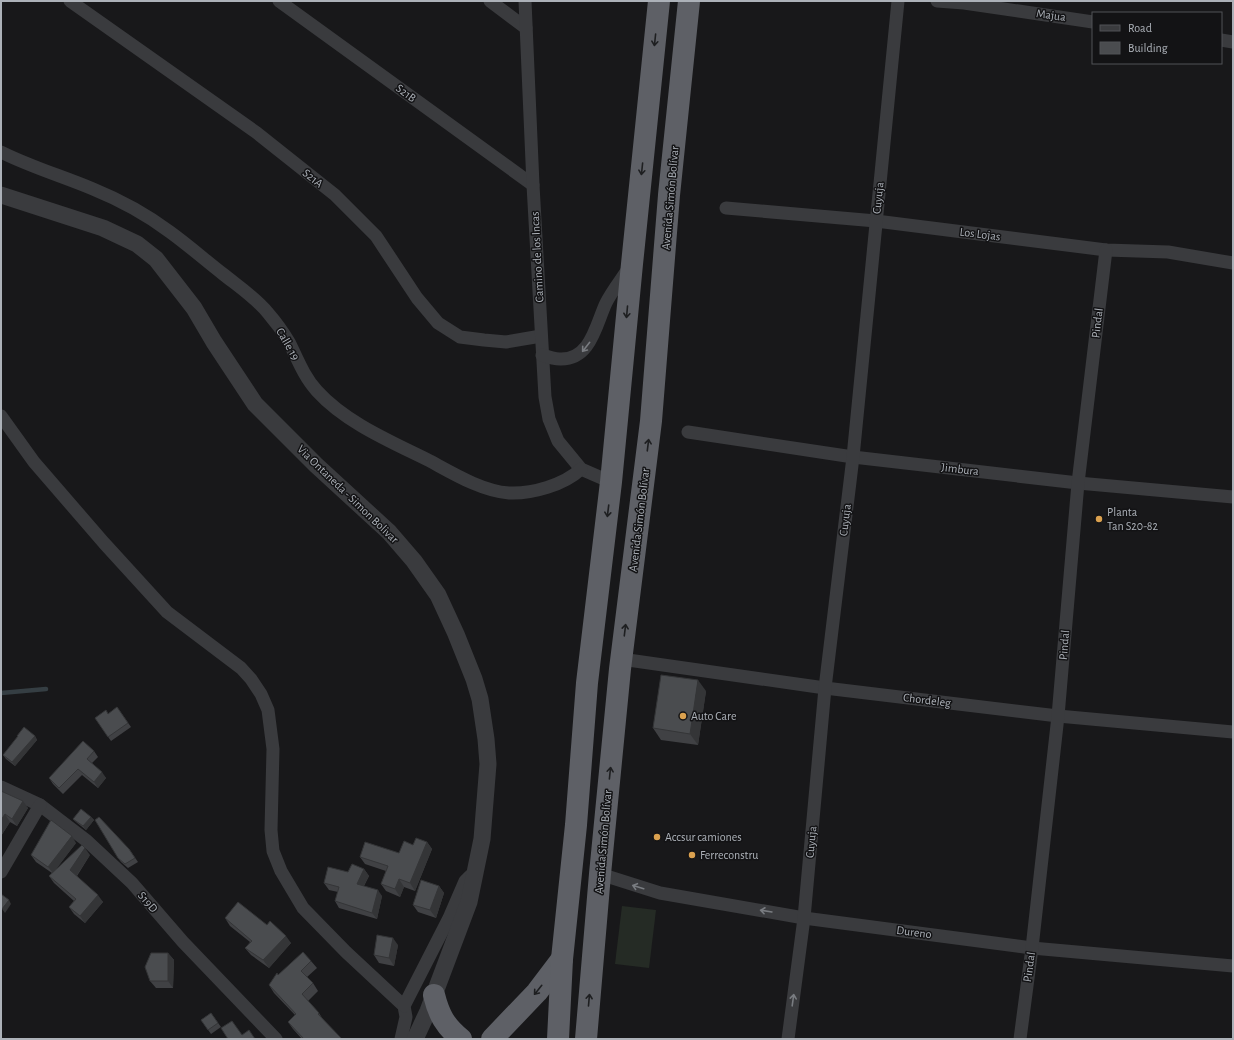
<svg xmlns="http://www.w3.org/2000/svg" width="1234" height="1040" viewBox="0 0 1234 1040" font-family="'Alegreya Sans',sans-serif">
  <rect width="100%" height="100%" fill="#18181a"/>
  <polygon fill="#252b25" points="622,906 656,910 649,968 615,964"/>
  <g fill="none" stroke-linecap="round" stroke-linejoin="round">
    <polyline stroke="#353e43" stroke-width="4.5" points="1,693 46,689"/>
    <g stroke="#3a3b3e" stroke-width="13">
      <polyline points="70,1 257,133 335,195 376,236 417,298 438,323 460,337 484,340 506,342 541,336"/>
      <polyline points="279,1 533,185"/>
      <polyline points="490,1 526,28"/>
      <polyline points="525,1 533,185 545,397 549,419 558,441 581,469 611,482"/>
      <polyline points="937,1 964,3 1093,22"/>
      <polyline points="1221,40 1233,42"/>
      <path d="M 1,152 C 31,167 62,176 93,189 C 120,200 146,214 170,232 C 188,245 205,260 223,274 C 238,286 256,298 268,313 C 275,321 283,332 289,342 C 297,358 304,377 317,391 C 346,423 392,442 430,461 C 454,474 482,491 509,493 C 532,494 564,485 581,469"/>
      <polyline points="726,208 876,221 1106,250 1168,252 1233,263"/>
      <path d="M 542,355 C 548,357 554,359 560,359 C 591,360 596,324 606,303 C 612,291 621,280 628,269"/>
      <polyline points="1,416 34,462 104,543 167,612 241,668 251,679 261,694 268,710 273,749 271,830 273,851 281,871 303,908 346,952 404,1006 406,1017 401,1039"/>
      <polyline points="688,432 853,457 1078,483 1233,497"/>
      <polyline points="621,659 825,688 1058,716 1233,732"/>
      <polyline points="1,787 40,805 87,841 132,883 183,942 276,1039"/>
      <polyline points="1,872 40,805"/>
      <polyline points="600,874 660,893 804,918 1032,948 1233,966"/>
      <polyline points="404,1006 449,918 465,881 470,876 475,873"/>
      <polyline points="788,1039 804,918 825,688 853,457 898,1"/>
      <polyline points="1020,1039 1032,948 1058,716 1078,483 1106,250"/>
    </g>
    <polyline stroke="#3a3b3e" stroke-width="17" points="1,195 103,228 137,244 156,259 194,308 214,342 255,404 316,465 389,532 414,561 438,595 456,634 474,679 480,699 486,739 488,764 482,839 469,902 428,1011 415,1039"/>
    <g stroke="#5e6066" stroke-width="22">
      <path d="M 434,995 C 439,1015 445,1026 461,1039"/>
      <polyline points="492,1039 537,992 562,959"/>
      <polyline points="558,1039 562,959 576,825 587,683 611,482 632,264 659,1"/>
      <polyline points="586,1039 600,874 620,669 651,421 669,195 689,1"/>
    </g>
  </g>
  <g fill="#404144">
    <polygon points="706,691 698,745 661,740 653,728"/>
    <polygon points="117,707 131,727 111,741 95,718 108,714"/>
    <polygon points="35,736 37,740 15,766 6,759 3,755 18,737"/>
    <polygon points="94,751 98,757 92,763 106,778 98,788 82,775 63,794 53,784 49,778"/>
    <polygon points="1,791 28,808 17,826 10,822 1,836"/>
    <polygon points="91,817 94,820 86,830 76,822 73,819"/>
    <polygon points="427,842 432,849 415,891 404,887 400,897 386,891 381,884 386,871 365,864 360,857 399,853 413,845"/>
    <polygon points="76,843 56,869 90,855 77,876 103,902 85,923 74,914 69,907 74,901 54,883 49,876 52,873 36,862 31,855"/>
    <polygon points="129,849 138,862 128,868 121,862 118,858"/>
    <polygon points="364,869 369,876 364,886 382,896 377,919 339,908 335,901 338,892 329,890 324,883 348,872"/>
    <polygon points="439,886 444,893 436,918 418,912 413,905"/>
    <polygon points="225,918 267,925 291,943 269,968 251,955 245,948 250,942 230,926"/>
    <polygon points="398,945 394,966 379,963 374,955"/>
    <polygon points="168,953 174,960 173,988 156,988 150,981"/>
    <polygon points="311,961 317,968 307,977 313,983 318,991 308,1001 319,1013 324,1021 342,1039 302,1039 293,1029 288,1022 295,1015 274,993 269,985 278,975"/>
    <polygon points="211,1013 221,1027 211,1034 201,1020"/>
  </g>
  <g fill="#343537">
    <polygon points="698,680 706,691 698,745 690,734"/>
    <polygon points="35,736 37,740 15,766 12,762"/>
    <polygon points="102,772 106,778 98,788 94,782"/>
    <polygon points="23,801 28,808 17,826 12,819"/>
    <polygon points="5,814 10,822 1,836 1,820"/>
    <polygon points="91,817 94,820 86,830 83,826"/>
    <polygon points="72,836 76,843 53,873 48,867"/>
    <polygon points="427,842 432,849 415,891 410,883"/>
    <polygon points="85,848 90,855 75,878 70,870"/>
    <polygon points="364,869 369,876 361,891 357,884"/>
    <polygon points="399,879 404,887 400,897 395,889"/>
    <polygon points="439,886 444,893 436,918 430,910"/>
    <polygon points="378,890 382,896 377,919 372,913"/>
    <polygon points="98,895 103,902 85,923 80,916"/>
    <polygon points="9,900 11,904 5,913 2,909"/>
    <polygon points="286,936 291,943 269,968 263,960"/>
    <polygon points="393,938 398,945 394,966 389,958"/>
    <polygon points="168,953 174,960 173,988 168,981"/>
  </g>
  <g fill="#4a4c4f" stroke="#343537">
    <polygon points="661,675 698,680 690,734 653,728"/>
    <polygon points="117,707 128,723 108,737 95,718 106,710 108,714"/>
    <polygon points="24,727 35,736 12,762 3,755 18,736 17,736"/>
    <polygon points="83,741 94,751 87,759 102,772 94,782 78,769 59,788 49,778"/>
    <polygon points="1,791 23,801 12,819 5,814 1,820"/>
    <polygon points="81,809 91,817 83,826 73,819"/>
    <polygon points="99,817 129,849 135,858 125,864 118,858 95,820"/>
    <polygon points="51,820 72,836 48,867 31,855"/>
    <polygon points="416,838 427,842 410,883 399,879 395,889 381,884 388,866 360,857 365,842 399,853 404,841 413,845"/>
    <polygon points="82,845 85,848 70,870 98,895 80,916 69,907 76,899 49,876"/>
    <polygon points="352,864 364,869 357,884 378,890 372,913 335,901 339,887 324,883 328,867 348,872"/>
    <polygon points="421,880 439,886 430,910 413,905"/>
    <polygon points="1,894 9,900 2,909 1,908"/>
    <polygon points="238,902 267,925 270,921 286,936 263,960 245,948 252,941 225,918"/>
    <polygon points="377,935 393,938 389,958 374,955"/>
    <polygon points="303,952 311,961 301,971 313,983 302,994 319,1013 318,1014 342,1039 304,1039 288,1022 296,1014 269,985 277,973 278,975"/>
    <polygon points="151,953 168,953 168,981 150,981 145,967"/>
    <polygon points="211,1013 218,1023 208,1030 201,1020"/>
    <polygon points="232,1021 242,1035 249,1030 255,1039 228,1039 221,1028"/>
  </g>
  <defs><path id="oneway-shaft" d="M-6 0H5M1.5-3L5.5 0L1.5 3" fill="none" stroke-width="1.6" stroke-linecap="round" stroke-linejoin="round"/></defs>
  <g stroke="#1e1f21">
    <use href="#oneway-shaft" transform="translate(655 40) rotate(96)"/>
    <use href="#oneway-shaft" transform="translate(642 169) rotate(96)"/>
    <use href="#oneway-shaft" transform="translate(627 312) rotate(95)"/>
    <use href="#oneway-shaft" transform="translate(648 445) rotate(-83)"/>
    <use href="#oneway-shaft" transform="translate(608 511) rotate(97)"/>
    <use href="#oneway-shaft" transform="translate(625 630) rotate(-83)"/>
    <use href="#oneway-shaft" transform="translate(610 773) rotate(-84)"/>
    <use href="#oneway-shaft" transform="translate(538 990) rotate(129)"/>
    <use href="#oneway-shaft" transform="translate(589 1000) rotate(-85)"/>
  </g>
  <g stroke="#797c81">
    <use href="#oneway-shaft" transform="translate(586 347) rotate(128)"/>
    <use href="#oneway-shaft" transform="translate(638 887) rotate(-163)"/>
    <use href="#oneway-shaft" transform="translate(766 911) rotate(-171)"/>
    <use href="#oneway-shaft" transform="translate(793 1000) rotate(-82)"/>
  </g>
  <g fill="#dba14f" stroke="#131315" stroke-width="1.5">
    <circle cx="1099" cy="519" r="4"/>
    <circle cx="683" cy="716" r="4"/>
    <circle cx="657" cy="837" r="4"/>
    <circle cx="692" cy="855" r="4"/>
  </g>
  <g text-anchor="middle" stroke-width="3" stroke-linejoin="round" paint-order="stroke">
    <g font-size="12" fill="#acb1b8" stroke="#131315">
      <text transform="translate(1051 15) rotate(8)" y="4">Majua</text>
      <text transform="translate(406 93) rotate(36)" y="4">S21B</text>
      <text transform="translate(313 178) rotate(39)" y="4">S21A</text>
      <text transform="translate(670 198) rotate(-85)" y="4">Avenida Simón Bolívar</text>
      <text transform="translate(878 198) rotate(-84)" y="4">Cuyuja</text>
      <text transform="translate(980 234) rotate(7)" y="4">Los Lojas</text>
      <text transform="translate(537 257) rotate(-93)" y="4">Camino de los Incas</text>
      <text transform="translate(1097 323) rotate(-83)" y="4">Pindal</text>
      <text transform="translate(288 344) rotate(60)" y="4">Calle 19</text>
      <text transform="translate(960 469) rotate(7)" y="4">Jimbura</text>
      <text transform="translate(348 494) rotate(44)" y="4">Via Ontaneda - Simon Bolivar</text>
      <text transform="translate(639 520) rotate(-83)" y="4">Avenida Simón Bolívar</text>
      <text transform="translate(845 520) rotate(-83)" y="4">Cuyuja</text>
      <text transform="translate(1064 645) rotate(-85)" y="4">Pindal</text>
      <text transform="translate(927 700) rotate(7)" y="4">Chordeleg</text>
      <text transform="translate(603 842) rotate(-85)" y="4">Avenida Simón Bolívar</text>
      <text transform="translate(811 842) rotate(-85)" y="4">Cuyuja</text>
      <text transform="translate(148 902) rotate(49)" y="4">S19D</text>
      <text transform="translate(914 932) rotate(7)" y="4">Dureno</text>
      <text transform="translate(1029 967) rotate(-82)" y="4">Pindal</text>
    </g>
    <g font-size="12" fill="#acb1b8" stroke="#131315" text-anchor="start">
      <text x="1107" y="516">Planta<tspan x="1107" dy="14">Tan S20-82</tspan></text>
      <text x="691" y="720">Auto Care</text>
      <text x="665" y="841">Accsur camiones</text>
      <text x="700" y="859">Ferreconstru</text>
    </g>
  </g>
  <rect width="1234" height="1040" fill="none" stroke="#acb1b8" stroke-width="4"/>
  <rect x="1092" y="12" width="130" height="52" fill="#131315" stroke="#505256"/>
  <rect x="1100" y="25" width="20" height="6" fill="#3a3b3e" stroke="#505256"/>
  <text x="1128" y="32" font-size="12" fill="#acb1b8">Road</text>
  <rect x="1100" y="42" width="20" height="12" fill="#4a4c4f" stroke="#505256"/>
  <text x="1128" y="52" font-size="12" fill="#acb1b8">Building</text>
</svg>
